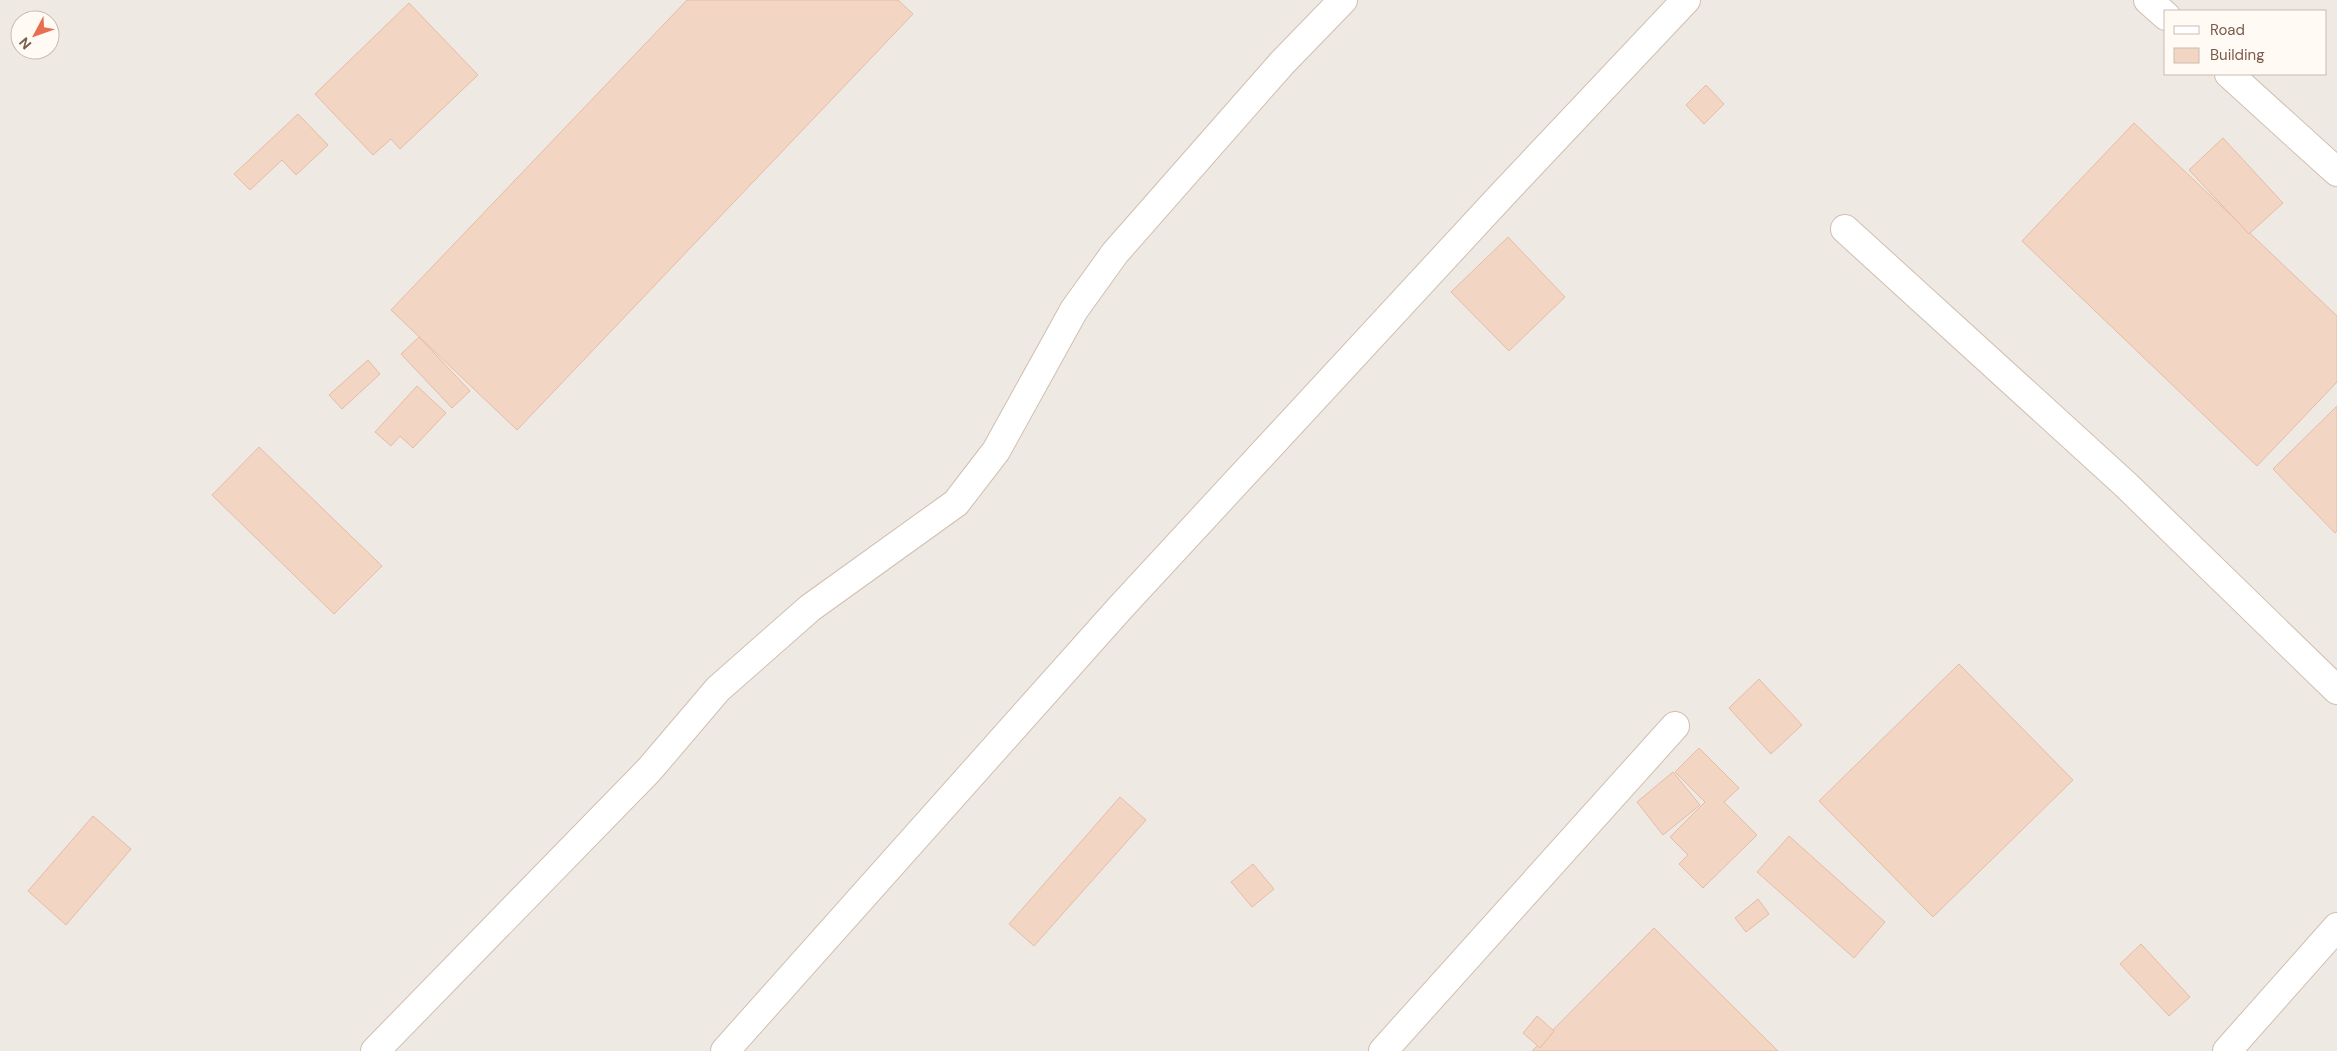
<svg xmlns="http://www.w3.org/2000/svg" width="2337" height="1051" viewBox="0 0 2337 1051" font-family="'DM Sans',sans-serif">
  <rect width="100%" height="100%" fill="#fdf6ec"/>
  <path fill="#efe9e4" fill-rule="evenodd" d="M 0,0 L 2337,0 L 2337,1051 L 0,1051 ZM 2166,11 L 2326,11 L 2326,74 L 2166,74 ZM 20,20 L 50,20 L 50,50 L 20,50 Z"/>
  <g fill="#f3d5c3" stroke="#e6bba3">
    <polygon points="687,0 898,0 913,14 517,430 391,310"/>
    <polygon points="409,3 478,75 400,149 391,139 373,155 315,94"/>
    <polygon points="1706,85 1724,104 1704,124 1686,105"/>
    <polygon points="298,114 328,145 296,175 282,160 250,190 234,174"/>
    <polygon points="2134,123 2337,316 2337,382 2257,466 2022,241"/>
    <polygon points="2223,138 2283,203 2249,234 2189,170"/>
    <polygon points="1508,237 1565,297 1509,351 1451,292"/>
    <polygon points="419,337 470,391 452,408 401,354"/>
    <polygon points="368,360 380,374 342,409 329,395"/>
    <polygon points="417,386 446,413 413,448 400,436 391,446 375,432"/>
    <polygon points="2337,406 2337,531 2335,533 2273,469"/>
    <polygon points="259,447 382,566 334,614 212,495"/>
    <polygon points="1959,664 2073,780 1933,917 1819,801"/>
    <polygon points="1759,679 1802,725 1771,754 1729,708"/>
    <polygon points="1699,748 1739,788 1724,802 1757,835 1703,888 1679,864 1688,855 1670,837 1705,802 1675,772"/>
    <polygon points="1673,772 1700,805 1663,835 1637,802"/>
    <polygon points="1120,797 1146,820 1034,946 1009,924"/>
    <polygon points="93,816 131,849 66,925 28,891"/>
    <polygon points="1789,836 1885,922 1854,958 1757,872"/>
    <polygon points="1253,864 1274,889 1252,907 1231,882"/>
    <polygon points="1758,899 1769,914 1746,932 1735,918"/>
    <polygon points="1654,928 1778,1051 1532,1051"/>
    <polygon points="2141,944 2190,997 2169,1016 2120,964"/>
    <polygon points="1537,1016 1554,1031 1540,1048 1523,1033"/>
  </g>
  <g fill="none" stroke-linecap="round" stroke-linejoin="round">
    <defs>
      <g id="minor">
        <polyline points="2148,0 2166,16"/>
        <polyline points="2229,74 2337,172"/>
        <polyline points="1845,229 2125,484 2337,690"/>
        <polyline points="375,1051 649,770 718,689 810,608 956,503 996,451 1074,310 1115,253 1282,63 1343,0"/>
        <polyline points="725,1051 1120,608 1502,195 1686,0"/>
        <polyline points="1383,1051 1675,726"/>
        <polyline points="2227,1051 2337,927"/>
      </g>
    </defs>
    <use href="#minor" stroke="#d1beb0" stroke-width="30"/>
    <use href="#minor" stroke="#fff" stroke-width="28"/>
  </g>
  <rect x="2164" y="10" width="162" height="65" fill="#fffaf3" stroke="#cabbb1"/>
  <rect x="2174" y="26" width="25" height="8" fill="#ffffff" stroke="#cabbb1"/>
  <text x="2210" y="35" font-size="15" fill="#7a5c4d">Road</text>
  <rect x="2174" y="48" width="25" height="15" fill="#f3d5c3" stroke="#cabbb1"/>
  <text x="2210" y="60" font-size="15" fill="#7a5c4d">Building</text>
  <g transform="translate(35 35) rotate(229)"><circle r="24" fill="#fffaf3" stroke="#cabbb1"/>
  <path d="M0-4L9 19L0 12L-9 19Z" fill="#e76f51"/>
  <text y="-8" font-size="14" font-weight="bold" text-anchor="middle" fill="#7a5c4d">N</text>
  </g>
</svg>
